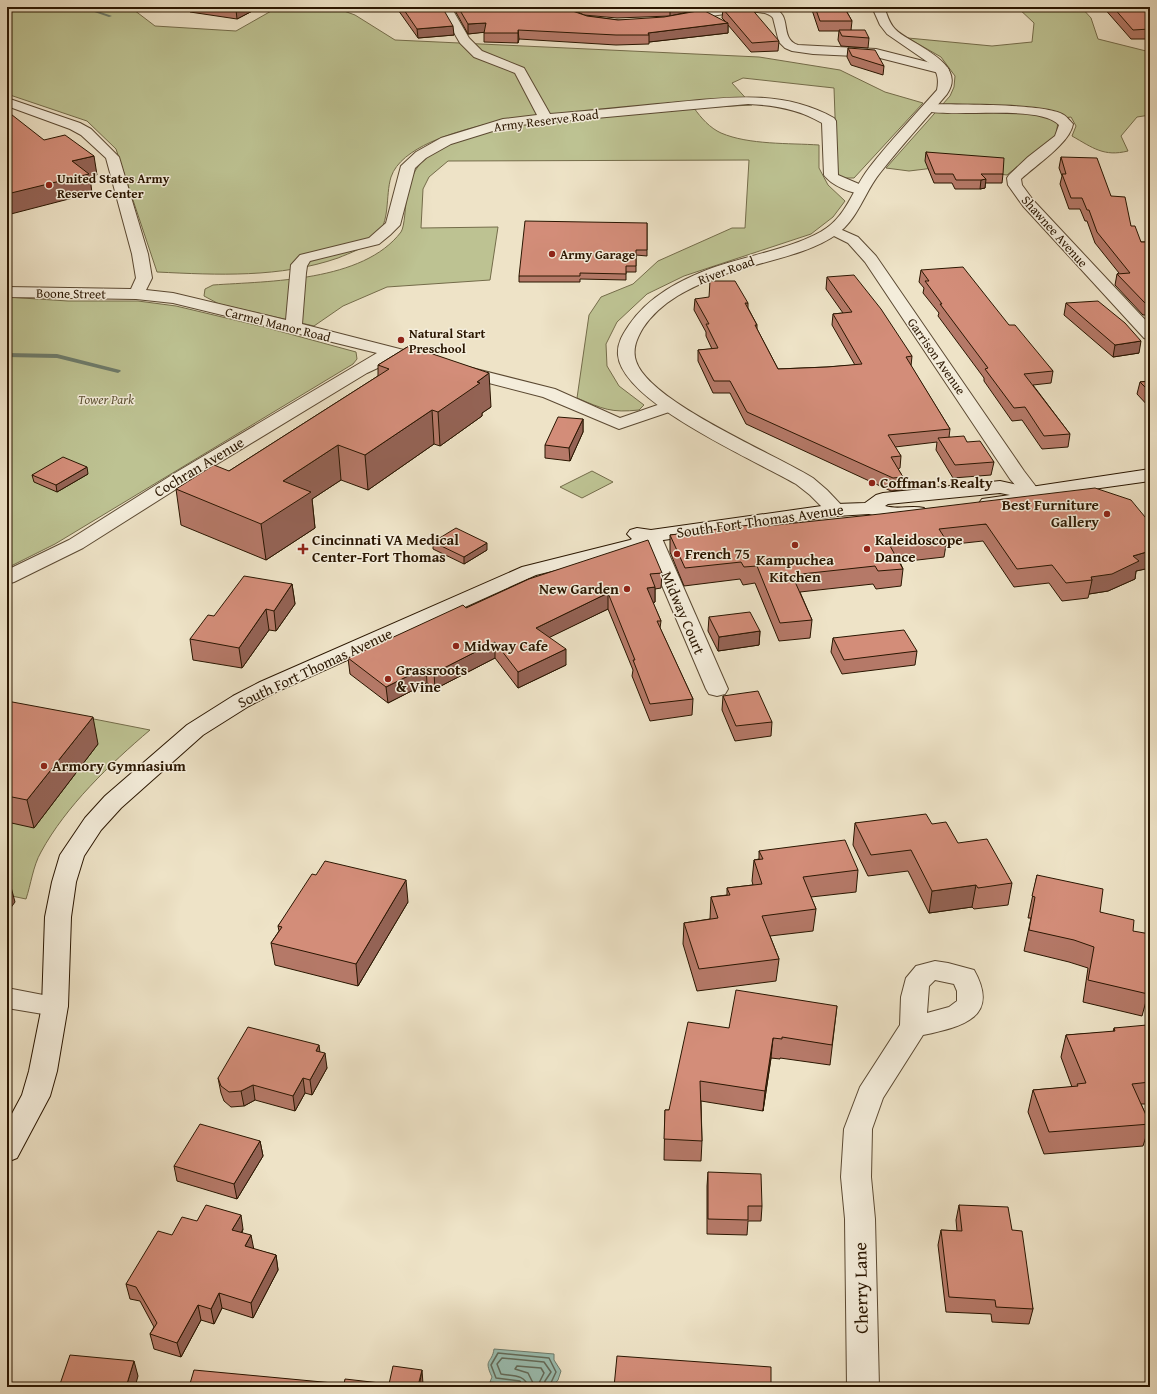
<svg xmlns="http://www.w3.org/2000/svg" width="1157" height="1394" viewBox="0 0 1157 1394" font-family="'Gentium Book Plus',serif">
  <rect width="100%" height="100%" fill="#eee3c7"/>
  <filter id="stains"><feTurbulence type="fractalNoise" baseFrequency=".005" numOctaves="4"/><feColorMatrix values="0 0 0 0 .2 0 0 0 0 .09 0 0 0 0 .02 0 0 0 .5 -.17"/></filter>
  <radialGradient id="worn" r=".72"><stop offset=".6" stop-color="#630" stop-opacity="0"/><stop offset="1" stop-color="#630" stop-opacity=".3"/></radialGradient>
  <g fill="#bdc292" stroke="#746c4a">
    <path d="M 7,7 L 135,7 L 134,10 L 155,26 L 236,31 L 273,10 L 291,7 L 333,7 L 355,15 L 395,40 L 759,57 L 840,70 L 885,92 L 923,103 L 854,178 L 841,178 L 837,172 L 834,88 L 743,78 L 732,83 L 752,105 L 694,108 C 701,118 710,128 721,133 C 749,145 789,143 819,145 L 819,168 L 828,185 L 845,201 L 833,217 L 811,234 L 684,276 L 647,294 L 617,322 L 606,344 L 607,366 L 619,386 L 644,405 L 639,410 C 611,413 603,409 577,398 L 589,315 L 601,297 L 633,284 L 658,261 L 732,228 L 745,228 L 749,160 L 448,161 L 429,177 L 423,189 L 421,228 L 498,227 L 490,280 L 387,287 L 343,306 L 314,326 L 219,304 L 204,296 L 205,289 L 213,285 C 269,281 363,282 401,232 C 405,226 405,205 407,196 C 408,188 412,175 417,168 C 426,153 467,134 483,125 C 455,132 401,147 391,177 C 385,197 391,222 375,238 C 365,248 350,253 338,258 C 280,278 218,275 157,272 L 116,149 L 87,121 L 7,94 Z"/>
    <path d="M 1017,7 L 1081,7 L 1091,18 L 1098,39 L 1150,52 L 1150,115 L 1137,117 L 1121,136 L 1128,151 C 1104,157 1093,148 1072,136 L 1076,126 L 1071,117 L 1056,119 L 1058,122 L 1056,135 L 1007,175 L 966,170 L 934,168 L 909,171 L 886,168 L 950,96 L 954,87 L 955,76 L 941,57 L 908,38 L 992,46 L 1032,42 L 1034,23 Z"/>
    <polygon points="7,297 68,301 138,301 176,306 264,327 356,352 357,359 353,364 55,544 7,568"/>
    <polygon points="592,471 613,482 582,498 560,487"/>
    <path d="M 7,702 L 150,730 C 110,764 66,806 41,852 C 33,866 31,884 26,899 L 7,895 Z"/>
  </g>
  <path fill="#9abeb1" stroke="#6d7b6b" d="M 494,1349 L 554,1354 L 554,1360 L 561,1371 L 558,1380 L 552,1387 L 490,1382 L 492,1377 C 483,1358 492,1364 494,1349 Z"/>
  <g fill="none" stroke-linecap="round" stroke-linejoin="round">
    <g stroke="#626a59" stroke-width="1.5">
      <polygon points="517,1366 541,1368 544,1373 538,1385 534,1385 528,1373 515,1369"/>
      <polyline points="523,1387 520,1381 496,1378 491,1365 498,1353 549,1358 556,1372 549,1387"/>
      <path d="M 528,1387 C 525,1374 512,1376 501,1374 L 497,1364 L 502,1358 L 544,1362 L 551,1372 L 545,1381 L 544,1387"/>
    </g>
    <g fill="#6d7b6b" fill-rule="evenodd">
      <polygon points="80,7 86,7 112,16 109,17"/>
      <polygon points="7,353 57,354 120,370 121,371 118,373 57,358 7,357"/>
    </g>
    <defs>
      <g id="minor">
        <path d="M 439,7 L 451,7 L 469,38 L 482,51 L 524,68 L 550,114 C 589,111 628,107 668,103 C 725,98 780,88 834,118 L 836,121 L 838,175 L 866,187 L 868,190 L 866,193 C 854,196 831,185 824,175 L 822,123 C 799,109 774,105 748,104 L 509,126 L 451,144 L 426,158 L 415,168 L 400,225 L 390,235 L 379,244 L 310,261 L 307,266 L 306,273 L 302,324 L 431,357 L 433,361 L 431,365 L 425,366 L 393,357 L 382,366 L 367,373 L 189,481 L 83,548 L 14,582 L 7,584 L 7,570 L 69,540 L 175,473 L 377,353 L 173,303 L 136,299 L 7,297 L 7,287 L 131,289 L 136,278 L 132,254 L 106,158 L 81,135 L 70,129 L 7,106 L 7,98 L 80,123 L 91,129 L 119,157 L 148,254 L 152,278 L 146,290 L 173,293 L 286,320 L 291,265 L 300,255 L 369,238 L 386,223 L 401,166 L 416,152 L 441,138 L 503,119 L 537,115 L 515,73 L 474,57 L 460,43 Z"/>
        <path d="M 729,7 C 740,7 762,4 772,8 C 794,14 778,38 798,45 L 876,49 L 947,67 L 949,70 L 943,74 L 876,57 L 813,54 L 792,51 L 785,48 L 779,42 L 773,18 C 761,3 699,19 681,22 L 675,19 L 681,16 Z"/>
        <path d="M 930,104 C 956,105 1047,103 1064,115 C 1067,117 1070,121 1073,124 C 1070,143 1036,165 1021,179 L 1022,185 L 1033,200 L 1150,325 L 1150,340 L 1144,338 L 1023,206 L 1008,185 L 1007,178 L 1009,175 L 1028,157 L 1055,136 L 1059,125 C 1039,104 956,118 925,111 L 924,108 Z"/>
        <path d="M 833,226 L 858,237 L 876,256 L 1024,471 L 1040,492 L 1038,496 C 1023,500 1019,489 1010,479 L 865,262 L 848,243 L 828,233 L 826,230 L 828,227 Z"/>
        <polygon points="460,365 555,389 620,418 669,401 675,402 678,406 675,410 619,429 543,397 454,374 452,370 454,366"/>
        <polygon points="651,530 658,532 661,536 728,689 725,694 717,696 709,694 706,689 641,536 644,532"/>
        <path d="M 935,961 L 948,963 L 974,970 C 1001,1018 961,1027 923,1035 L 883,1098 L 872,1129 L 871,1177 L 875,1219 L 879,1387 L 847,1387 L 845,1219 L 841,1177 L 844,1129 L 860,1087 L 900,1025 L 901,997 L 906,978 L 916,966 ZM 935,980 L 954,984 L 957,991 L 957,1001 L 949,1007 L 927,1013 L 929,986 Z"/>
        <polygon points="7,988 64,999 68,1006 64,1013 55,1016 7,1008"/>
      </g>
      <path id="tertiary" d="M 872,7 L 884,7 C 887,14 889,23 895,29 C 909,44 969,62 947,94 C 925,120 901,146 880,173 C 864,193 858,219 837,234 C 807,256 756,262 720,276 C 691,287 661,301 643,328 C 637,338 632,349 636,361 C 649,402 775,454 813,478 L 827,490 L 846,510 L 843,514 L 836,516 L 829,514 L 810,495 L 796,484 C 757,461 622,403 618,355 C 617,343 623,334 629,325 C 649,296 680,280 712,268 C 745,256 801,247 828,227 C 848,212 854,187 869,168 C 890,141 914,116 937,90 C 939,80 938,74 932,65 L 887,34 L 880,25 Z"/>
      <path id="secondary" d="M 1150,469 L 1150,481 L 1036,497 L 1012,507 L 989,509 L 982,507 L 979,503 L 982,499 L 1010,495 L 1000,493 L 888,504 L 885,506 C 898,510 911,505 924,508 L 927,512 L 924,516 L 891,520 L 869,514 L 836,516 L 656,541 L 644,548 L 536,575 L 276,692 L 249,706 L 203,735 L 121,808 L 101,830 L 84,856 L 76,882 L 71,917 L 68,1006 L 57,1071 L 50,1096 L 17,1158 L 7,1162 L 7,1123 L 22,1095 L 29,1071 L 42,1006 L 45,917 L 52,882 L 60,855 L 85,818 L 105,796 L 187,725 L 233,696 L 260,682 L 522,567 L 630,540 L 632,539 L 627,534 L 630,530 L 637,528 L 651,530 L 836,504 L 865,503 L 876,495 L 883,493 L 1000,481 L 1023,486 L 1024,488 Z"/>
    </defs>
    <use href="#minor" stroke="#5b4932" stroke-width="2"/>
    <use href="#tertiary" stroke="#5b4932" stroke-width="2"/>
    <use href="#secondary" stroke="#2a1601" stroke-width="2"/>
    <use href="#minor" fill="#f4eddb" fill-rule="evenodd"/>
    <use href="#tertiary" fill="#f4eddb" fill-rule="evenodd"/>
    <use href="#secondary" fill="#f4eddb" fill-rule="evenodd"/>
  </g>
  <g fill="#b57968" stroke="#2a1601">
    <polygon points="189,7 260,7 237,19 190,12"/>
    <polygon points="396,7 442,7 454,35 418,38"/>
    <polygon points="453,7 561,7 587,16 618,20 726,22 722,18 723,9 779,41 778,51 751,52 728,25 728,33 649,42 649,44 616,45 519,39 518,43 484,42 484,32 468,34"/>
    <polygon points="578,7 689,7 688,12 670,16 617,18 584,15 578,12"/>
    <polygon points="811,7 844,7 852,21 851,30 869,38 868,48 841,46 838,40 839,31 819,31"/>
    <polygon points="1103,7 1145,7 1150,19 1150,39 1131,39"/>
    <polygon points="848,48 884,66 883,75 851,65 847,57"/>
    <polygon points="926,152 1003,174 1002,183 985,183 985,188 980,189 955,189 952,183 934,183 925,161"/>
    <polygon points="1061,157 1111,196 1141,242 1150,242 1150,315 1143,315 1115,285 1117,274 1119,273 1095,243 1087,221 1085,221 1080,209 1069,209 1060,184 1062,176 1059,168"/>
    <polygon points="647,223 647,256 636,255 636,272 626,272 626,280 580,279 580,282 519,282 519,276"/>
    <polygon points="921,270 1009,325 1053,371 1051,383 1033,385 1070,434 1068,447 1042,449 1022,420 1012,421 984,381 984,378 938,316 939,313 923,293 924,288 919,282"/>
    <polygon points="827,277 912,356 911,366 950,429 949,437 967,442 994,462 991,475 953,478 936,450 937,442 895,447 901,456 900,468 898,469 903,477 902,490 891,491 746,424 730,393 713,393 698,361 698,350 712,349 706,336 706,332 694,310 695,299 748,303 748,308 757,325 757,329 778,369 827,367 855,365 832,325 833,314 843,313 826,289"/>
    <polygon points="1066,303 1139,353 1113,357 1064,315"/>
    <polygon points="409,346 491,407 482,413 482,416 440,446 434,444 368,490 341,480 312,499 315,528 266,560 181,525 176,489 229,471 378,376 378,365"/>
    <polygon points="1150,381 1150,408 1137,394 1140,382"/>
    <polygon points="583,419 583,432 570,461 545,458 545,445"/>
    <polygon points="88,474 57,492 34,482 32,475"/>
    <polygon points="1150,523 1150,568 1136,571 1135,579 1108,591 1089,594 1088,598 1062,601 1049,583 1014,587 983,541 946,545 944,557 900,562 903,569 901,586 876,589 873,584 800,592 812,620 810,638 779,641 755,583 743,585 740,579 684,586 670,552 670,535 767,526"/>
    <polygon points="433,542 487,550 464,564 433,549"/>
    <polygon points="662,573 661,588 655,589 655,602 653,603 661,621 660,628 693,699 692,715 650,721 632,676 633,670 608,609 549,637 566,665 518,688 495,658 435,689 427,683 388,703 350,674 348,658 466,608 529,579"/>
    <polygon points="292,584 295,604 276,631 269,630 242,668 193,660 190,639 214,616"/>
    <polygon points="709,617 760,631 759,645 718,651 708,631"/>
    <polygon points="833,638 917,651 915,665 842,674 831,652"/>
    <polygon points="723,696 772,722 771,736 735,741 722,710"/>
    <polygon points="7,701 98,744 34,828 7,822"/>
    <polygon points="855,823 932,824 1012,883 1008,905 974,909 972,907 929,913 908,871 868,876 853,845"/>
    <polygon points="759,851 858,870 856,892 811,897 816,909 813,931 770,936 779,959 776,981 697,991 683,944 684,923 710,919 711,897 727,895 727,888 753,885 752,881 754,860 759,859"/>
    <polygon points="316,875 408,902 358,986 275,965 271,943 279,931 278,926"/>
    <polygon points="1037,875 1100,912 1133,931 1148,994 1142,1016 1083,1002 1088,968 1069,962 1024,951 1031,918 1028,918"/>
    <polygon points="837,1006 830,1065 780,1058 780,1059 771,1058 763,1111 701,1101 702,1141 701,1161 664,1160 665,1110 669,1110 729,1028"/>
    <polygon points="1114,1028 1150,1031 1150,1104 1141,1104 1150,1124 1143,1146 1044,1154 1028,1112 1033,1090 1072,1087 1061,1057 1066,1035 1113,1032"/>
    <polygon points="320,1052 327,1068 312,1095 305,1093 295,1111 255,1100 244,1106 231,1107 224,1101 221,1093 218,1078"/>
    <polygon points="260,1141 263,1156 237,1199 177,1181 174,1166"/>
    <polygon points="708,1172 762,1206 761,1221 748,1221 747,1235 707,1234 707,1186"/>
    <polygon points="959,1205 1012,1230 1033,1309 1029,1324 992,1322 991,1314 946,1312 938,1245 941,1230 957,1231 956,1220"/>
    <polygon points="243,1229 242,1233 253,1249 276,1255 278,1270 253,1318 222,1308 214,1324 201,1320 181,1357 154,1349 150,1334 154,1327 140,1301 130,1299 126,1284 172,1235"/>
  </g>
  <g fill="#946355" stroke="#2a1601">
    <polygon points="242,7 260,7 237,19 236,10"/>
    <polygon points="670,7 689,7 688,12 670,16"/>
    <polygon points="486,23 487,32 468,34 468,24"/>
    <polygon points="728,23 728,33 649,42 649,35 648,33"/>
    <polygon points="453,26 454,35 418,38 417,29"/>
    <polygon points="518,30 519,39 518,43"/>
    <polygon points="94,156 97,175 90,177 92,193 7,215 7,194 72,161"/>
    <polygon points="986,179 985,188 980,189 981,180"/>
    <polygon points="1141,341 1139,353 1113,357 1115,345"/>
    <polygon points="489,373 491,407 482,413 482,416 440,446 438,412 477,382"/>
    <polygon points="432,410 434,444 368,490 365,455"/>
    <polygon points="583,419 583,432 570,461 569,448"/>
    <polygon points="338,445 341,480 312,499 315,528 266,560 261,524 283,481"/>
    <polygon points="87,467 88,474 57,492 56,485"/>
    <polygon points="487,543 487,550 464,564 464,557"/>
    <polygon points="1150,551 1150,568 1136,571 1135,579 1108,591 1089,594 1092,580 1091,577 1133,556"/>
    <polygon points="292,584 295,604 276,631 274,611"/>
    <polygon points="655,587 655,602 647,604 647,588"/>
    <polygon points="608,593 608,609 536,644 536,628"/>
    <polygon points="266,609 269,630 242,668 239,648"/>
    <polygon points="760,631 759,645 718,651 719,637"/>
    <polygon points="495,642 495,658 435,689 434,673"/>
    <polygon points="566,649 566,665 518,688 518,672"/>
    <polygon points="426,667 427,683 388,703 386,687"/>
    <polygon points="93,717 98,744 34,828 27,800"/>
    <polygon points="406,880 408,902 358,986 356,964"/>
    <polygon points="976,885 972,907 929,913 932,891"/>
    <polygon points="11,887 15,902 7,913 7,893"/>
    <polygon points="773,1038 771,1058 763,1111 765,1091"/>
    <polygon points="319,1045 321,1060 316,1051"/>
    <polygon points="325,1053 327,1068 312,1095 310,1080"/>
    <polygon points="303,1078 305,1093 295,1111 293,1096"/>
    <polygon points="253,1085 255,1100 244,1106 241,1091"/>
    <polygon points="260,1141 263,1156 237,1199 234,1184"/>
    <polygon points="241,1215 243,1229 235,1245 232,1230"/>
    <polygon points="251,1235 254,1250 245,1246"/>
    <polygon points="276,1255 278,1270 253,1318 251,1303"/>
    <polygon points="219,1293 222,1308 214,1324 211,1309"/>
    <polygon points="198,1305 201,1320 181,1357 177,1343"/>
    <polygon points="134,1361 138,1376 135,1387 126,1387"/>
    <polygon points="422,1370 423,1384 423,1387 419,1387"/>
  </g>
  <g fill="#d38d79" stroke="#2a1601">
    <polygon points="217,7 242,7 236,10"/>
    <polygon points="402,7 442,7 453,26 417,29"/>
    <polygon points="458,7 561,7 587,16 618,20 664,17 703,10 728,23 648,33 649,35 616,35 518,30 518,33 484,33 486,23 468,24"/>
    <polygon points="600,7 653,7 617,9"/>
    <polygon points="734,7 750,7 779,41 752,43 723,9"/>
    <polygon points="815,7 844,7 852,21 820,21"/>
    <polygon points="1113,7 1145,7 1150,19 1150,29 1133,30"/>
    <polygon points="839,30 865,30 869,38 842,36"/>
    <polygon points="848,48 875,50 884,66 852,56"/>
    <polygon points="7,111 44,140 65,135 94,156 72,161 89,174 7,194 7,172 8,172 7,172"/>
    <polygon points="926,152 1004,158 1003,174 981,174 986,179 981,180 956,180 953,174 935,174"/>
    <polygon points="1061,157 1097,158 1111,196 1125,197 1131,226 1135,226 1141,242 1150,242 1150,303 1145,303 1117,274 1130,273 1097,232 1089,210 1087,210 1082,198 1071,198 1062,174 1066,174"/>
    <polygon points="525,221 647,223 647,250 636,250 636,266 626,266 626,274 580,273 580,276 519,276"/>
    <polygon points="963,267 1009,325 1015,325 1053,371 1024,374 1070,434 1044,436 1025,407 1014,408 985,369 988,368 940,304 942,304 925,281 929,281 921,270"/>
    <polygon points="854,275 881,309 912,356 906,357 950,429 888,435 901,456 891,457 903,477 893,478 747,412 730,381 714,381 698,350 718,348 706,324 709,324 695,299 709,297 710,281 735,281 748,303 745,303 757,325 755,325 778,369 827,367 862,364 833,314 852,312 827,277"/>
    <polygon points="1098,301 1125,323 1141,341 1115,345 1066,303"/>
    <polygon points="409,346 489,373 477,382 480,383 438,412 432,410 365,455 338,445 283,481 311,492 261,524 176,489 214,465 229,471 389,369 378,365"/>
    <polygon points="1150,381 1150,392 1140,382"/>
    <polygon points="558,417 583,419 569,448 545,445"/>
    <polygon points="964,436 967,442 980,441 994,462 955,465 938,438"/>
    <polygon points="63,457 87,467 56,485 32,475"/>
    <polygon points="1095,488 1131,500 1150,523 1150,551 1133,556 1139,561 1112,574 1091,577 1092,580 1066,583 1052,565 1017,569 986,524 939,529 946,540 890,546 903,569 878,571 875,566 792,575 812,620 780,623 757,566 744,567 741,562 685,568 670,535 766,523 767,526 880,514"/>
    <polygon points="456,528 487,543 464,557 433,542"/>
    <polygon points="648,540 662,573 650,574 655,587 647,588 661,621 657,621 693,699 650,704 633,660 635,660 608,593 536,628 566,649 518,672 495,642 434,673 426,667 386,687 348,658 463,605 466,608 529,579"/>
    <polygon points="244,576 292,584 274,611 266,609 239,648 190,639 208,615 214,616"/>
    <polygon points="750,612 760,631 719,637 709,617"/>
    <polygon points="904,630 917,651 844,660 833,638"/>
    <polygon points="758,691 772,722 736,726 723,696"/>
    <polygon points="7,701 93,717 27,800 7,796"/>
    <polygon points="926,814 932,824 946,822 958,843 987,839 1012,883 978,888 976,885 932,891 911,850 871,855 855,823"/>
    <polygon points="845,840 858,870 803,877 816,909 762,916 779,959 699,969 684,923 718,918 711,897 730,895 727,888 762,884 754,860 763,859 759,851"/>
    <polygon points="325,861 406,880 356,964 271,943 282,927 278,926 312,874 316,875"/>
    <polygon points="1037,875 1103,889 1100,912 1134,920 1133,931 1150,934 1150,981 1148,994 1088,980 1094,947 1074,940 1029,930 1035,897 1032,896"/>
    <polygon points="7,886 11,887 7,893"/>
    <polygon points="736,990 837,1006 832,1045 782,1037 782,1039 773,1038 765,1091 700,1081 702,1141 664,1139 665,1110 669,1110 688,1022 729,1028"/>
    <polygon points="1147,1025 1150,1031 1150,1082 1132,1084 1150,1124 1049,1132 1033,1090 1078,1086 1077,1084 1086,1083 1066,1035 1115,1031 1114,1028"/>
    <polygon points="248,1027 319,1045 316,1051 325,1053 310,1080 303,1078 293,1096 253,1085 241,1091 229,1092 221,1086 218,1078"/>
    <polygon points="200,1124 260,1141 234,1184 174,1166"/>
    <polygon points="708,1172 761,1174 762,1206 748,1206 748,1220 708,1219"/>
    <polygon points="206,1205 241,1215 232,1230 251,1235 245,1246 276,1255 251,1303 219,1293 211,1309 198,1305 177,1343 150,1334 157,1323 136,1287 126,1284 158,1231 172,1235 182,1217 197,1221"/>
    <polygon points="959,1205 1008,1207 1012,1230 1022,1231 1033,1309 996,1307 995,1300 949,1297 941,1230 962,1231"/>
    <polygon points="70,1355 134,1361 126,1387 59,1387"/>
    <polygon points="617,1356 771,1367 771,1387 614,1387"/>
    <polygon points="393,1366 422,1370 418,1386 426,1387 189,1387 194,1370 344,1384 345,1379 389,1384"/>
  </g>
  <g fill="#8f2418" stroke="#f4eddb" stroke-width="1.5">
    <circle cx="49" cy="185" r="4"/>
    <circle cx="552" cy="254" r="4"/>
    <circle cx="401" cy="340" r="4"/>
    <circle cx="872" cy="483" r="4"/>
    <circle cx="1107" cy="514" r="4"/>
    <circle cx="795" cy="545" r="4"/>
    <path d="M301 543h4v4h4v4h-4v4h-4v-4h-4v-4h4z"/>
    <circle cx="867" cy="549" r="4"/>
    <circle cx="677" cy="554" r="4"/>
    <circle cx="627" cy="589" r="4"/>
    <circle cx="456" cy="646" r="4"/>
    <circle cx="388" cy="679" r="4"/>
    <circle cx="44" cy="766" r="4"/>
  </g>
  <g text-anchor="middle" stroke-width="3" stroke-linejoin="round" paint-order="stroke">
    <g font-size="13" fill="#2a1601" stroke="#f4eddb">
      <text transform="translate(546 120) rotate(-7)" y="5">Army Reserve Road</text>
      <text transform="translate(1055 231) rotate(48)" y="5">Shawnee Avenue</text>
      <text transform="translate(726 270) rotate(-20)" y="5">River Road</text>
      <text transform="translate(71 293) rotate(1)" y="5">Boone Street</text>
      <text transform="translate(278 324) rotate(14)" y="5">Carmel Manor Road</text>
      <text transform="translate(937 356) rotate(55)" y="5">Garrison Avenue</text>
    </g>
    <g font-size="13" font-weight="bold" fill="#2a1601" stroke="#f4eddb" text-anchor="start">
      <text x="57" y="183">United States Army<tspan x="57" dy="15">Reserve Center</tspan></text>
      <text x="560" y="259">Army Garage</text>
      <text x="409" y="338">Natural Start<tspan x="409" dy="15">Preschool</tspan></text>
    </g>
    <g font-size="13" font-style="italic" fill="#5d5234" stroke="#f4eddb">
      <text x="106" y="404">Tower Park</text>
    </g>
    <g font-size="15" fill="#2a1601" stroke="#f4eddb">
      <text transform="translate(199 467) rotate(-31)" y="5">Cochran Avenue</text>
      <text transform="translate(760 521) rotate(-8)" y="5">South Fort Thomas Avenue</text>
      <text transform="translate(683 613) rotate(67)" y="5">Midway Court</text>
      <text transform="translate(315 668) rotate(-25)" y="5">South Fort Thomas Avenue</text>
    </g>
    <g font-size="15" font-weight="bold" fill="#2a1601" stroke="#f4eddb" text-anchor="start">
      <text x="880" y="488">Coffman's Realty</text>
      <text x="1099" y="510" text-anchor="end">Best Furniture<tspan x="1099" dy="17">Gallery</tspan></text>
      <text x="312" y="545">Cincinnati VA Medical<tspan x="312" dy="17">Center-Fort Thomas</tspan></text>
      <text x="875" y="545">Kaleidoscope<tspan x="875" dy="17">Dance</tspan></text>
      <text x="685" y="559">French 75</text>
      <text x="795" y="565" text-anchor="middle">Kampuchea<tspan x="795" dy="17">Kitchen</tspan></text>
      <text x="619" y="594" text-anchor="end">New Garden</text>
      <text x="464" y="651">Midway Cafe</text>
      <text x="396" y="675">Grassroots<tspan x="396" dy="17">&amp; Vine</tspan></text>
      <text x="52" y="771">Armory Gymnasium</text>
    </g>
    <g font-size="18" fill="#2a1601" stroke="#f4eddb">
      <text transform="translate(861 1288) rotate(-91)" y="6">Cherry Lane</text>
    </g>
  </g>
  <rect width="1157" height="1394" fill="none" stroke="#eee3c7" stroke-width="24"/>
  <rect x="8" y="8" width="1141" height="1378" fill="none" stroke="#2a1601" stroke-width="2"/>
  <rect x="12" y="12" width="1133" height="1370" fill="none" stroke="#2a1601"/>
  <rect width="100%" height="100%" filter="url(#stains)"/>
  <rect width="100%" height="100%" fill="url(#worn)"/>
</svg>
